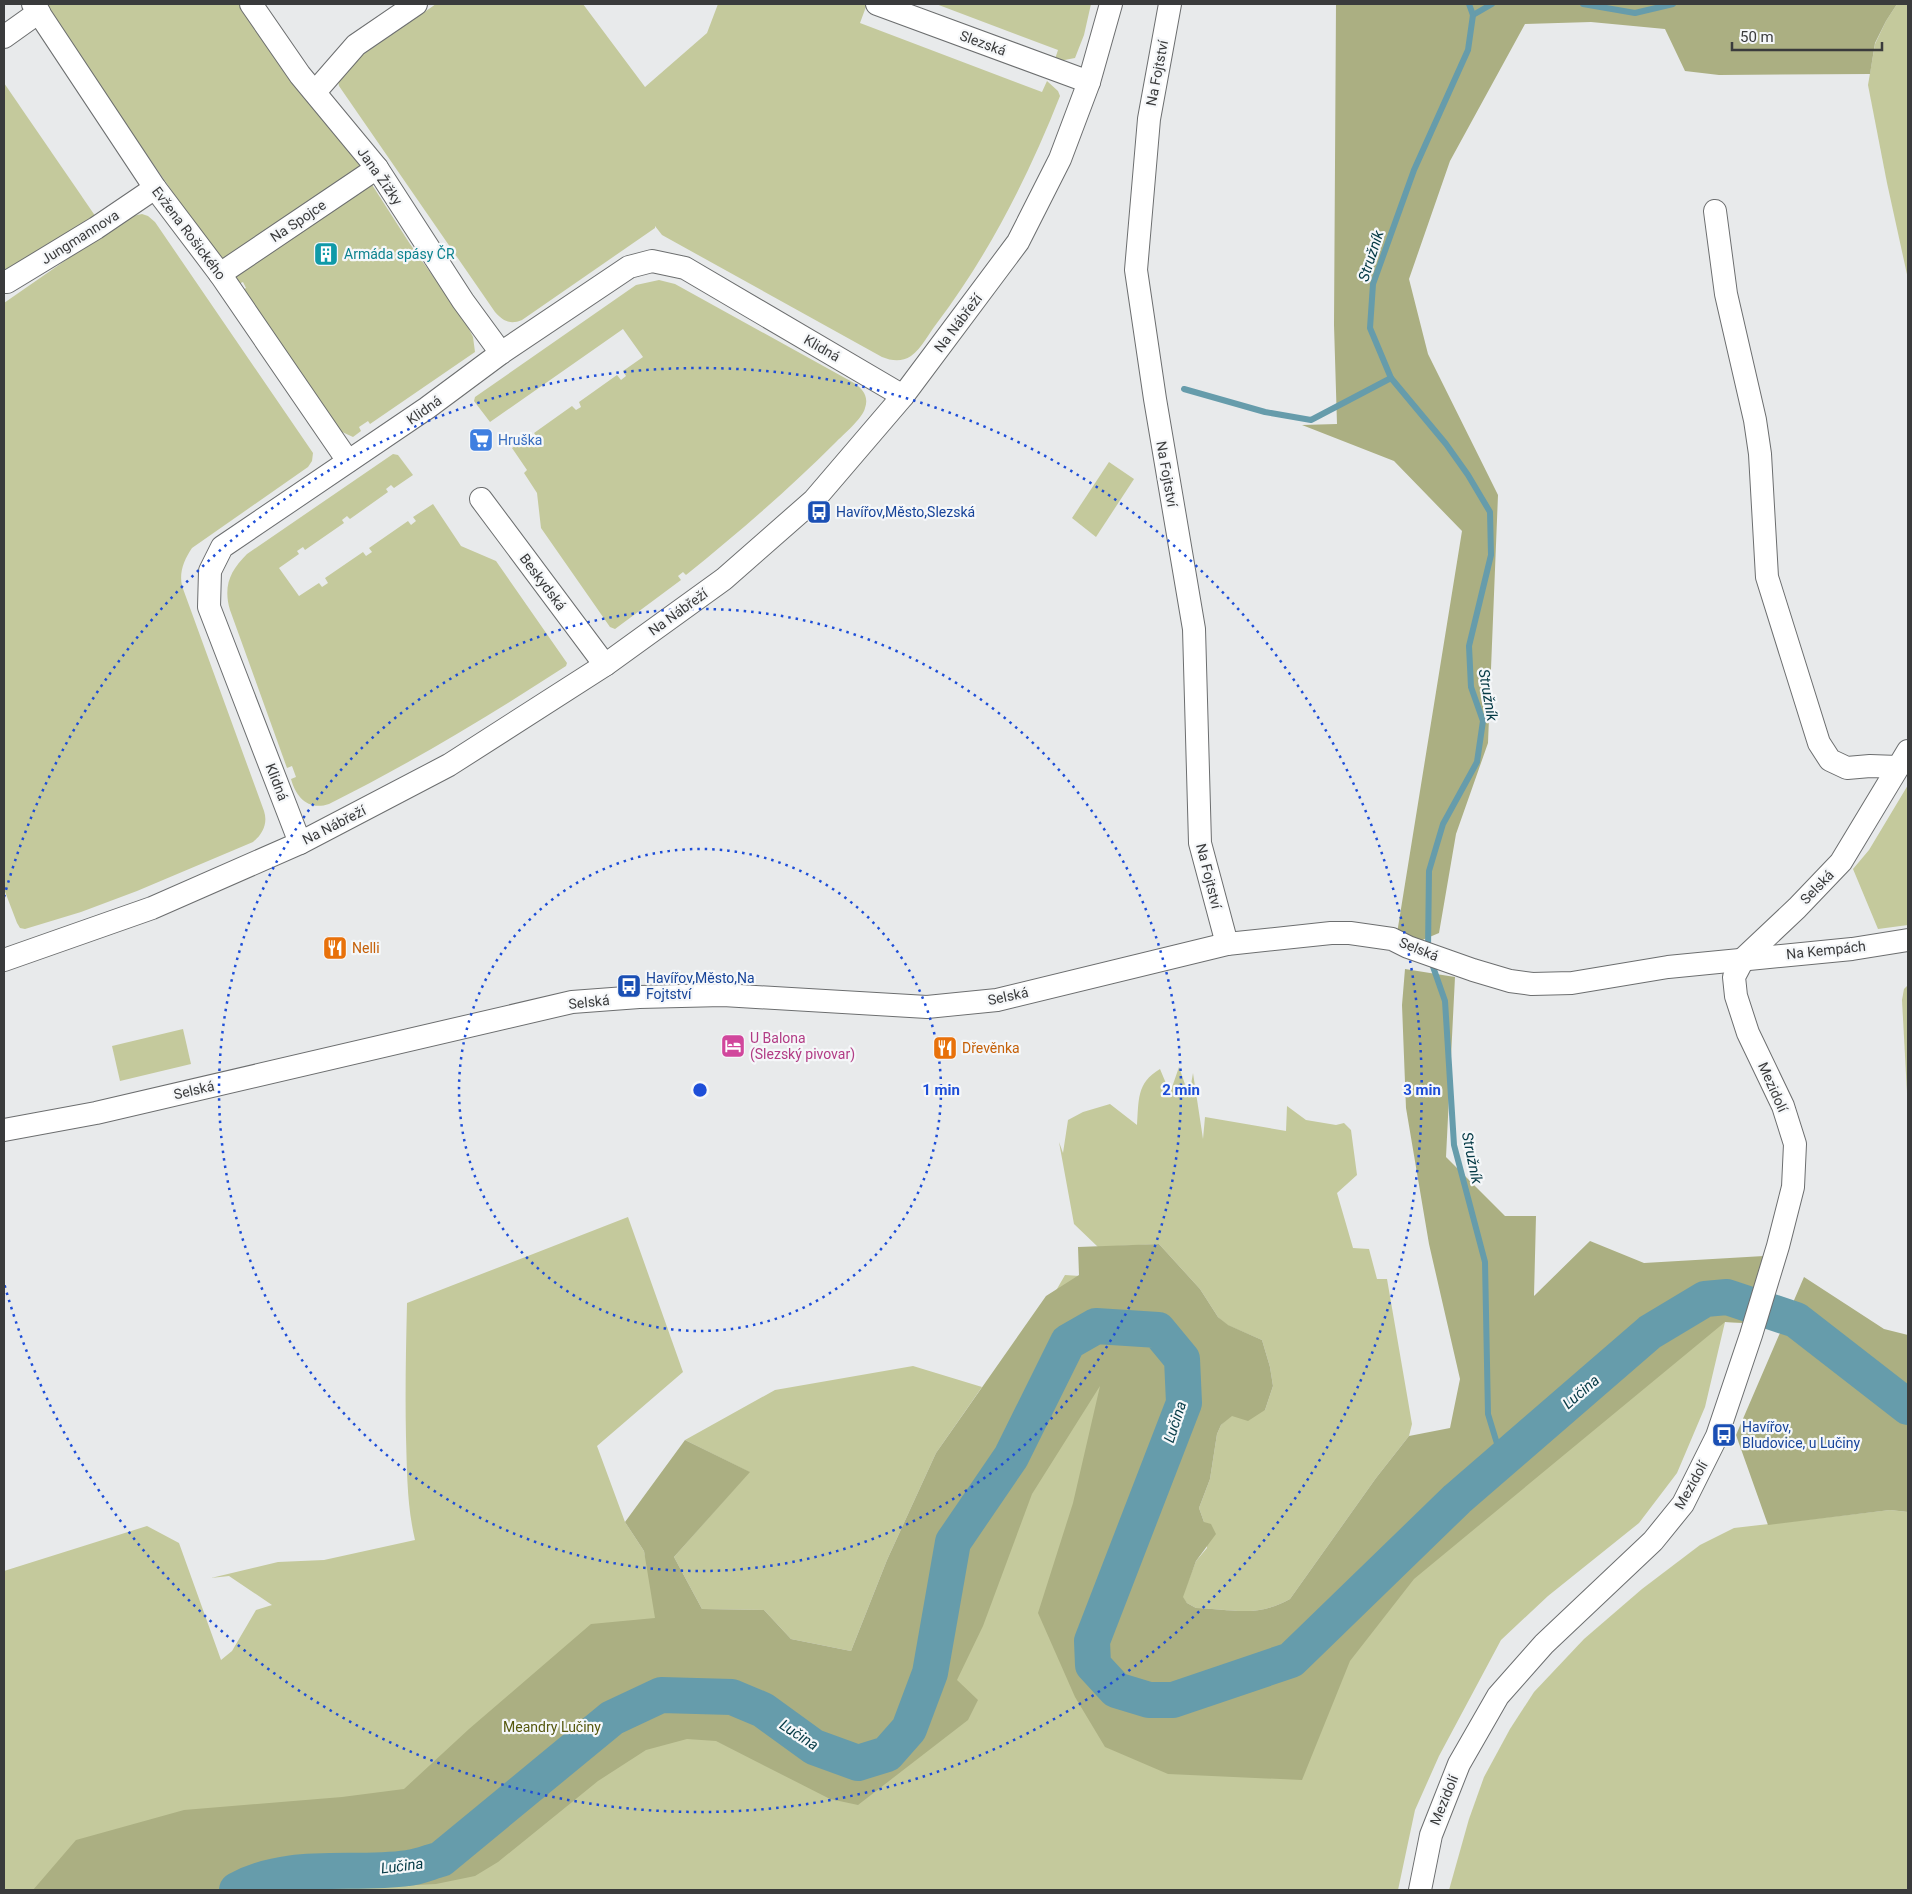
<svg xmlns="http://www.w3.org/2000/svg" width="1912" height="1894" viewBox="0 0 1912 1894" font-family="Roboto,sans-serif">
  <rect width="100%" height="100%" fill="#e8eaeb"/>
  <g fill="#c4c99c">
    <polygon points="43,4 246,4 353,155 410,244 465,321 473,337 475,352 370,424 368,421 359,427 361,431 353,437 340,431 241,291 246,288 243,282 238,284 216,255"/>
    <path d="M 436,4 L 583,4 L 645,87 L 707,33 L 718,4 L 867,4 L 860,23 L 1042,92 L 1047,81 L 1058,91 L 1060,96 C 1028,177 989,254 937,323 C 929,333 922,348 911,356 C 902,362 892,361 882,357 L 662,235 L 655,226 L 655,228 L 522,320 C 510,325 503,321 495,312 L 339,86 L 338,81 L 345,67 Z"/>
    <polygon points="936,4 1091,4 1084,35 1075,58 1054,62 1058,50"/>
    <polygon points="1897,4 1908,4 1908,279 1887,183 1868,85 1875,44 1886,21"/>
    <polygon points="4,83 98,220 4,272"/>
    <path d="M 142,214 L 148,216 L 155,222 L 313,453 L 312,461 L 308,467 L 192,548 C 184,560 179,572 182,586 L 264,811 C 268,823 263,834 253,842 L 137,891 L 81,912 L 25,929 L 20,928 L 17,923 L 4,889 L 4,303 L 128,217 Z"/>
    <path d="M 659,280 L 675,284 L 854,383 C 863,389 869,397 865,408 C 863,418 843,435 835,443 C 788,490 738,533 686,575 L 683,572 L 678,576 L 681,580 L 615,629 L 610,627 L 541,528 L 537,493 L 524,473 L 527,470 L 512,448 L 528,437 L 532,441 L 537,437 L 534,433 L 572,406 L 576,410 L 581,407 L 579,402 L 617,375 L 621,380 L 626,376 L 623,371 L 643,357 L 623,329 L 490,422 L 474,401 L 475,397 L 636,285 Z"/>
    <path d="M 393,454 L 398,455 L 413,475 L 394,488 L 391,485 L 386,489 L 388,492 L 350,519 L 347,516 L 342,520 L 344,523 L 305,550 L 303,547 L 297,551 L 299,554 L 279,568 L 299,596 L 319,583 L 322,587 L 328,583 L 325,578 L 363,552 L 366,556 L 372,552 L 369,548 L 408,521 L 411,525 L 416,521 L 413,517 L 433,504 L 461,546 L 496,561 L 567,663 L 566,666 C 489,716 411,763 329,804 C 308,811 296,797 291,779 L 296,777 L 292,766 L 287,768 L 230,610 C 223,586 230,571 247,554 Z"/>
    <polygon points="1109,462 1134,479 1096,537 1072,518"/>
    <polygon points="1908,785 1908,925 1878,929 1853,869 1869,850"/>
    <polygon points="1908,985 1908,1111 1902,1000 1904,989"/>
    <polygon points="183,1029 191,1064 120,1081 112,1046"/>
    <path d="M 1179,1067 L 1189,1096 L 1193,1073 L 1203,1139 L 1205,1117 L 1286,1131 L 1287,1106 L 1306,1120 L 1336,1125 L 1344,1123 L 1351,1130 L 1357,1175 L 1337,1193 L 1353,1248 L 1369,1249 L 1377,1279 L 1387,1279 L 1412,1424 L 1409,1436 L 1376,1478 L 1290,1599 C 1256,1618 1232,1609 1196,1608 L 1187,1603 L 1182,1597 L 1196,1561 L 1207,1548 L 1204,1522 L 1199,1508 L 1210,1479 L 1217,1434 L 1221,1425 L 1232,1415 L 1265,1410 L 1273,1386 L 1270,1367 L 1262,1340 L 1227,1325 L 1218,1317 L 1200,1289 L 1159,1244 L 1098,1247 L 1074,1224 L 1059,1142 L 1063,1153 L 1068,1120 L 1083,1112 L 1110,1104 L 1137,1125 C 1139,1101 1136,1083 1160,1069 L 1170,1093 Z"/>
    <path d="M 628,1217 L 683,1372 L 597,1446 L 625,1522 L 644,1551 L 645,1556 L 690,1636 L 862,1706 L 993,1400 L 1065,1275 L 1183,1283 L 1161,1642 L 1243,1653 L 1648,1281 L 1746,1323 L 1725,1322 L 1705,1407 L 1677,1473 L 1639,1523 L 1548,1596 L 1501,1640 L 1439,1756 L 1415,1810 L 1398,1890 L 4,1890 L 4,1571 L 147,1526 L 179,1543 L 221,1660 L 232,1651 L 256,1610 L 272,1605 L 229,1576 L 211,1578 L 278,1562 L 324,1560 L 415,1540 C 407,1506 407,1472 406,1437 C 405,1392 406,1348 407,1303 Z"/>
    <polygon points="913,1366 982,1387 936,1453 887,1560 851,1651 791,1639 764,1610 702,1609 674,1557 749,1472 685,1440 775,1390"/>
    <polygon points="1890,1510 1908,1512 1908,1890 1449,1890 1469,1819 1484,1777 1510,1729 1534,1692 1584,1639 1642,1589 1700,1545 1734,1528"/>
  </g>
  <g fill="#abaf82">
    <polygon points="1336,4 1897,4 1886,21 1875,43 1870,74 1719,75 1685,71 1665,29 1591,22 1525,24 1450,161 1409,279 1428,354 1498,495 1488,743 1456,834 1439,933 1394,952 1462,531 1394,461 1302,425 1337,424 1334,325"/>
    <path d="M 1405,969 L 1455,977 L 1446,1157 L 1505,1216 L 1536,1216 L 1534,1296 L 1590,1241 L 1644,1263 L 1764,1256 L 1746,1323 L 1725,1322 L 1414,1579 L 1350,1661 L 1302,1780 L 1168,1774 L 1105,1747 L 1075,1697 L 1038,1613 L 1073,1503 L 1100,1386 L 1032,1494 L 983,1626 L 957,1680 L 978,1700 L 968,1720 L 858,1805 L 830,1799 L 716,1741 L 687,1739 L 646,1750 L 598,1781 L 498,1862 L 475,1876 L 436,1884 L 374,1887 L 284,1884 L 267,1890 L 33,1890 L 76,1840 L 184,1810 L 342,1797 L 404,1789 L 469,1729 L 591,1624 L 655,1618 L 644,1551 L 625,1522 L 685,1440 L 750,1472 L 674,1557 L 702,1609 L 764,1610 L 791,1639 L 851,1651 L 887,1560 L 936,1453 L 1046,1296 L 1079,1275 L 1078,1247 L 1159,1244 L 1200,1289 L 1218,1317 L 1228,1325 L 1262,1340 L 1270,1367 L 1273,1386 L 1265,1410 L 1248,1421 L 1232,1416 L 1221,1425 L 1217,1434 L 1210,1479 L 1199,1508 L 1204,1522 L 1211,1524 L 1216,1534 L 1196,1561 L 1183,1597 L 1187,1603 L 1196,1608 C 1232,1609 1256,1618 1290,1599 L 1376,1478 L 1409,1436 L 1450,1428 L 1460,1379 L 1429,1244 L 1406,1108 L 1402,1005 Z"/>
    <polygon points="1804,1277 1884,1329 1908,1335 1908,1512 1890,1510 1768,1525 1736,1435"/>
  </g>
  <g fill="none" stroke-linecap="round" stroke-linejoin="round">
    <g stroke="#669cab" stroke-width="6">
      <polyline points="1583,4 1635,13 1673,4"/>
      <polyline points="1473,15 1492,4"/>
      <polyline points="1184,389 1265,412 1311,420 1391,378"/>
      <polyline points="1428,949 1429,871 1443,824 1477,762 1483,721 1471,687 1469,646 1491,555 1490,512 1468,475 1446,444 1391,378 1370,328 1373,284 1414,170 1468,50 1473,15 1469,4"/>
      <polyline points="1431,961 1445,1001 1454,1145 1485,1262 1488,1414 1502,1460"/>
      <polyline points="1907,1406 1908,1406"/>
    </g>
    <path stroke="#669cab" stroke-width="36" d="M 237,1890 C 290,1861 351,1876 408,1868 C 419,1867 430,1862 441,1859 L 612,1718 L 661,1695 L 732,1697 L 763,1710 L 814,1747 L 858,1763 L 887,1754 L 909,1729 L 930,1673 L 953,1542 L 1011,1457 L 1068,1342 L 1096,1326 L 1158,1330 L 1182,1359 L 1184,1403 L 1092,1641 L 1093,1665 L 1116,1690 L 1149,1700 L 1173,1700 L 1291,1660 L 1457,1499 L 1650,1332 L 1705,1299 L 1727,1297 L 1796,1320 L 1908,1407"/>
    <defs>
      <g id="minor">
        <polyline points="33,4 155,188 220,274 348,461"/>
        <polyline points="251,4 300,75 377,168 463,301 501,353"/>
        <polyline points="877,4 1089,82"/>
        <polyline points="1170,4 1149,119 1136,270 1155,399 1194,629 1200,843 1227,944"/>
        <polyline points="4,37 39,12"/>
        <polyline points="315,92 356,45 416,4"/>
        <polyline points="1715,211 1726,294 1755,420 1760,454 1767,577 1819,743 1830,760 1847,768 1870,766 1898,767"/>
        <polyline points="220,274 377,168"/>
        <polyline points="4,281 7,282 96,228 155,188"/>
        <polyline points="481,499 605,665"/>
        <polyline points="300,843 209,607 210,571 222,547 427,408 501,353 629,267 652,261 685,268 903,396"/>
        <polyline points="4,960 152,908 300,843 449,765 605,665 724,579 814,500 903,396 1018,242 1060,159 1089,82 1111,4"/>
        <polyline points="4,1130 96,1113 572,1002 639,997 723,995 927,1007 997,1000 1227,944 1331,933 1350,933 1392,939 1408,947 1473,970 1510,981 1532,984 1572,983 1668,967 1852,949 1908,940"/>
        <polyline points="1420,1890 1431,1835 1459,1764 1498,1696 1544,1644 1653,1541 1683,1504 1717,1436 1751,1335 1778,1246 1793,1187 1795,1144 1783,1106 1748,1033 1736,996 1734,977 1744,958 1797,908 1841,862 1908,751"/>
      </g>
    </defs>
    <use href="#minor" stroke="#6c6e6f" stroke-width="24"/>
    <use href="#minor" stroke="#fff" stroke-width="22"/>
  </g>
  <g fill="none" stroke="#1d4ed8" stroke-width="2.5" stroke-dasharray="2.5 5">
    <circle cx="700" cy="1090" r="241"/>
    <circle cx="700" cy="1090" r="481"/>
    <path d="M4 897A722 722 0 1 1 4 1283"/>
  </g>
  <defs>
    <symbol id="building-square" viewBox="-11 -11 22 22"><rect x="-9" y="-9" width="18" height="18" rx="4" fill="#0f9aa8" stroke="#f5f7f9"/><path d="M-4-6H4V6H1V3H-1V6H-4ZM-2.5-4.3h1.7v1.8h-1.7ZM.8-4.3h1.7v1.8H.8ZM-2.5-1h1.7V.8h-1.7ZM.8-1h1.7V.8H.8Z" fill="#fff"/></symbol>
    <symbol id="supermarket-square" viewBox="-11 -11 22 22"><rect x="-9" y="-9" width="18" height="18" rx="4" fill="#3f7fe0" stroke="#f5f7f9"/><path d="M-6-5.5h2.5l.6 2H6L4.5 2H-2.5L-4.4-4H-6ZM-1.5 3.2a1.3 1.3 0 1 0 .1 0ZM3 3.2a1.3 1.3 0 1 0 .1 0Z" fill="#fff"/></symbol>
    <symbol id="bus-square" viewBox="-11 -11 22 22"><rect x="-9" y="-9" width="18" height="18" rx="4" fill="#1a4fb4" stroke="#f5f7f9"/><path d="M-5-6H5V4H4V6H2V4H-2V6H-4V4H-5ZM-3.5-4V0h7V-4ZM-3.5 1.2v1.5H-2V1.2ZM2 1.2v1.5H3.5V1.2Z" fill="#fff"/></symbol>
    <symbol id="restaurant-square" viewBox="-11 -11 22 22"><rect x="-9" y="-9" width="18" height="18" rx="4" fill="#e8710a" stroke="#f5f7f9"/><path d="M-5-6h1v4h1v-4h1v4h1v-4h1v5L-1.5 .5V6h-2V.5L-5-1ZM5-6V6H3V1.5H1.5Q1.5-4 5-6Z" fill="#fff"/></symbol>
    <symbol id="hotel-square" viewBox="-11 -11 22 22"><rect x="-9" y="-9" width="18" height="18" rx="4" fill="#d1479c" stroke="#f5f7f9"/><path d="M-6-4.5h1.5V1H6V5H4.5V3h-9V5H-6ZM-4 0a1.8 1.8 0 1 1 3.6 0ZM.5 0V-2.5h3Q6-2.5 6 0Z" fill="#fff"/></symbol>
  </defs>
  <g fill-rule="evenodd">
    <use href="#building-square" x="312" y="240" width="28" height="28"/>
    <use href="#supermarket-square" x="467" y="426" width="28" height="28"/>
    <use href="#bus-square" x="805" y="498" width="28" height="28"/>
    <use href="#restaurant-square" x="321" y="934" width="28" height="28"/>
    <use href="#bus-square" x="615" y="972" width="28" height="28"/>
    <use href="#hotel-square" x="719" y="1032" width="28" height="28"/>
    <use href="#restaurant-square" x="931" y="1034" width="28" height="28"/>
    <use href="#bus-square" x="1710" y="1421" width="28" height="28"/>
  </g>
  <g text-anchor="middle" stroke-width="4.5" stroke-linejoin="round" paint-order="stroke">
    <g font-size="14" fill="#3a3b3c" stroke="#f5f7f9">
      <text transform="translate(983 43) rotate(20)" y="5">Slezská</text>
      <text transform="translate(1157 73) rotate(-79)" y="5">Na Fojtství</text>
      <text transform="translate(380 176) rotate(55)" y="5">Jana Žižky</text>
      <text transform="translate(298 221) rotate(-34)" y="5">Na Spojce</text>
      <text transform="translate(189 233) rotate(53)" y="5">Evžena Rošického</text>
      <text transform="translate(80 237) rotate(-32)" y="5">Jungmannova</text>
      <text transform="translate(958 323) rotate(-53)" y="5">Na Nábřeží</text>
      <text transform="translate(822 348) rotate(30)" y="5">Klidná</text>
      <text transform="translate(424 410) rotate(-35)" y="5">Klidná</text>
      <text transform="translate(1167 474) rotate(80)" y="5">Na Fojtství</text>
      <text transform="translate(543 582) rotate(53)" y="5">Beskydská</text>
      <text transform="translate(678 612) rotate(-36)" y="5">Na Nábřeží</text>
      <text transform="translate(277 782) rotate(69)" y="5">Klidná</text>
      <text transform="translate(334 825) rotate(-27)" y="5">Na Nábřeží</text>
      <text transform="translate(1209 876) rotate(76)" y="5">Na Fojtství</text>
      <text transform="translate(1817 887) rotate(-46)" y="5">Selská</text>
      <text transform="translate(1419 949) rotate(22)" y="5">Selská</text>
      <text transform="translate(1826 950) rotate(-6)" y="5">Na Kempách</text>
      <text transform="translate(1008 996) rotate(-12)" y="5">Selská</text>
      <text transform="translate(589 1002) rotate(-6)" y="5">Selská</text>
      <text transform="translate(1773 1087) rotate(66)" y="5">Mezidolí</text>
      <text transform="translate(194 1090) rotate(-13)" y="5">Selská</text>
      <text transform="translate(1691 1485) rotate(-61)" y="5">Mezidolí</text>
      <text transform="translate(1444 1800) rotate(-68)" y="5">Mezidolí</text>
    </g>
    <g font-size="14" fill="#0d838f" stroke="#f5f7f9" text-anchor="start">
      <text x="344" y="259">Armáda spásy ČR</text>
    </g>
    <g font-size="14" fill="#366cbe" stroke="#f5f7f9" text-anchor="start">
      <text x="498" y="445">Hruška</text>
    </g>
    <g font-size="14" fill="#164399" stroke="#f5f7f9" text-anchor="start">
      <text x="836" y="517">Havířov,Město,Slezská</text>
      <text x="646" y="983">Havířov,Město,Na<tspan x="646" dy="16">Fojtství</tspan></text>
      <text x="1742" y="1432">Havířov,<tspan x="1742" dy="16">Bludovice, u Lučiny</tspan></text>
    </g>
    <g font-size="14" fill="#c56008" stroke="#f5f7f9" text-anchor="start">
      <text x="352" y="953">Nelli</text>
      <text x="962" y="1053">Dřevěnka</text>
    </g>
    <g font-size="14" fill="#b23c85" stroke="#f5f7f9" text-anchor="start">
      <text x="750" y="1043">U Balona<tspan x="750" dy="16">(Slezský pivovar)</tspan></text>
    </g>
    <g font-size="14" fill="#55580f" stroke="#f5f7f9">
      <text x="552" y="1732">Meandry Lučiny</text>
    </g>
    <g font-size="15" font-style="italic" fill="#043945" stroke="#f5f7f9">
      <text transform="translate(1371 256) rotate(-72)" y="5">Stružník</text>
      <text transform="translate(1488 695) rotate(80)" y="5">Stružník</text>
      <text transform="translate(1472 1158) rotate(78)" y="5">Stružník</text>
      <text transform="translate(1581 1392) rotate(-41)" y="5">Lučina</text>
      <text transform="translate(1175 1422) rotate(-72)" y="5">Lučina</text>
      <text transform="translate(799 1735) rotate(33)" y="5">Lučina</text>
      <text transform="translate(402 1866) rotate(-7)" y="5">Lučina</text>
    </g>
  </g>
  <circle cx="700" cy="1090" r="8" fill="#1d4ed8" stroke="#f5f7f9" stroke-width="2.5"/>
  <g font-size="15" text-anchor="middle" font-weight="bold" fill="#1d4ed8" stroke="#f5f7f9" stroke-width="4.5" stroke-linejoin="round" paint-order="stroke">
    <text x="941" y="1095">1 min</text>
    <text x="1181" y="1095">2 min</text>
    <text x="1422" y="1095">3 min</text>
  </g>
  <rect width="1912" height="1894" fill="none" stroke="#3a3b3c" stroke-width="10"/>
  <path d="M1732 42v8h150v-8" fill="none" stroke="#3a3b3c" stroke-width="2.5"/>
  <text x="1740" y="42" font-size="15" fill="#3a3b3c" stroke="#f5f7f9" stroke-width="4" paint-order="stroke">50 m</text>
</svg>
